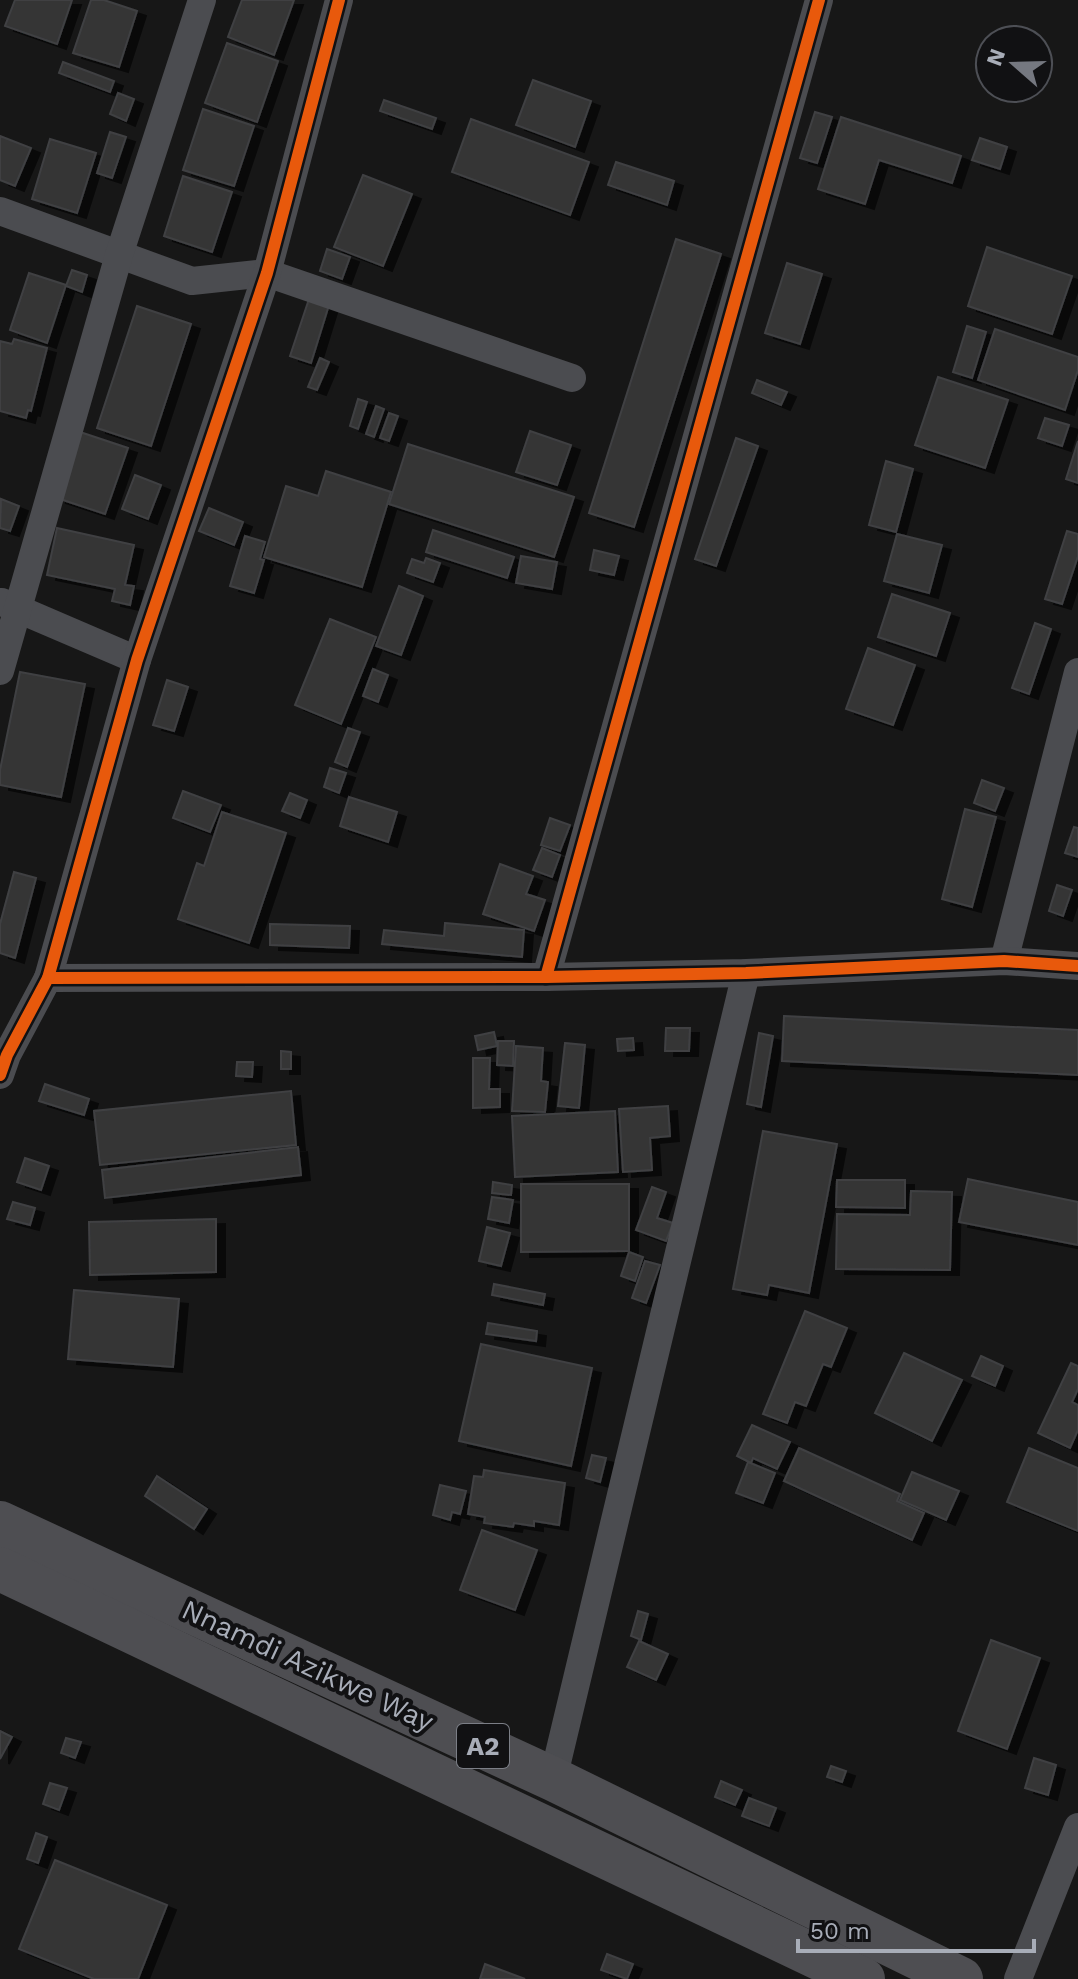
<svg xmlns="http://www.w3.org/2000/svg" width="1078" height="1979" viewBox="0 0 1078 1979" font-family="'Work Sans',sans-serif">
  <defs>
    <filter id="shadow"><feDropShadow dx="9" dy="5" stdDeviation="0" flood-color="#0009"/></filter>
  </defs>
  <rect width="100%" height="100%" fill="#171717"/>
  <g fill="#353536" stroke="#3f4043" stroke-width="2" filter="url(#shadow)">
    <polygon points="15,0 72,0 57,44 5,26"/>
    <polygon points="91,0 104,0 137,11 119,67 73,53"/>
    <polygon points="242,0 294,0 274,55 228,37"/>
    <polygon points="227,43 278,61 257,122 205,103"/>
    <polygon points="63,62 114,81 110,92 59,73"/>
    <polygon points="533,80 591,101 575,147 516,125"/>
    <polygon points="118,93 134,99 126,121 110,114"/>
    <polygon points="384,100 436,118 432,129 380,111"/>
    <polygon points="203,109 254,126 234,186 183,170"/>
    <polygon points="815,112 832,117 817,163 800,158"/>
    <polygon points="841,117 961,156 952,183 879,160 865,204 818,189"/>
    <polygon points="471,119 589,162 570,215 452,172"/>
    <polygon points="110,132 126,137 112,178 97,173"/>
    <polygon points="0,136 31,148 15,186 0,180"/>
    <polygon points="980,138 1007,147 1000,169 972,160"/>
    <polygon points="50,139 96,153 77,213 32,199"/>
    <polygon points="616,162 674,181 667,205 608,185"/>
    <polygon points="363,175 412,194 383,266 334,247"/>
    <polygon points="183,176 232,192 212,252 164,236"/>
    <polygon points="676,239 721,254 634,527 589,513"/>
    <polygon points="987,247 1072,276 1052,334 968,306"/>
    <polygon points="327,249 350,257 342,279 320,271"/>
    <polygon points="787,263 822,274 800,344 765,333"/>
    <polygon points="72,270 87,275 82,292 66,286"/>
    <polygon points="29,273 66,285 47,343 10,330"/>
    <polygon points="309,299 329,305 311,363 290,356"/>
    <polygon points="137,306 191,324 151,446 97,428"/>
    <polygon points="967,326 986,332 972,378 953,372"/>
    <polygon points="995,329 1078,357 1078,370 1065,410 978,380"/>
    <polygon points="14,339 47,348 31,411 28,410 26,418 0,411 0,341 12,344"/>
    <polygon points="320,358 329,362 317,390 308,387"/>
    <polygon points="938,377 1008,400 985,468 915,445"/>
    <polygon points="757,380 787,392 781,405 752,393"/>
    <polygon points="358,399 367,402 358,429 350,426"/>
    <polygon points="376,406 384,409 374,437 366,434"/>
    <polygon points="389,413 398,416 389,441 380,438"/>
    <polygon points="1045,418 1069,425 1062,446 1038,438"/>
    <polygon points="530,431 571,445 557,485 516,472"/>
    <polygon points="80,432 128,448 105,514 57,498"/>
    <polygon points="736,438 758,446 716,566 695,559"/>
    <polygon points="1078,441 1078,483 1066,479"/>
    <polygon points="408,444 574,497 554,557 389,504"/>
    <polygon points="886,461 913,469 896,532 869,525"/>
    <polygon points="326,471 391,492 362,587 264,557 286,486 318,496"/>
    <polygon points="135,475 161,485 148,519 122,509"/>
    <polygon points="1,499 19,506 10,531 0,528"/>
    <polygon points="209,508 243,522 234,545 199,531"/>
    <polygon points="57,528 134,545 125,585 134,586 130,605 112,601 115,589 47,575"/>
    <polygon points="433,530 514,557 507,578 426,552"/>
    <polygon points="1067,531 1078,534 1078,556 1062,604 1045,599"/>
    <polygon points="897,534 942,545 929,593 884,581"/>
    <polygon points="245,536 265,542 260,559 264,560 254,593 230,586"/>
    <polygon points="594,550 619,556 614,575 590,570"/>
    <polygon points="521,556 557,562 552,589 516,583"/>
    <polygon points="426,558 440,563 433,582 407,573 412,559 424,563"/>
    <polygon points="399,586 423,596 401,655 376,646"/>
    <polygon points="892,594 950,613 936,656 878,637"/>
    <polygon points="330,619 376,637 341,724 295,705"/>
    <polygon points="1035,623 1051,629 1029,694 1012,688"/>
    <polygon points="868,648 915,665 893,725 846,709"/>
    <polygon points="373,669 388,675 378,702 363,696"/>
    <polygon points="20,672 85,684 61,797 0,785 0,770"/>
    <polygon points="167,680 188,687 174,731 153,725"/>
    <polygon points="348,728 360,732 347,767 335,762"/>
    <polygon points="330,768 346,773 339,793 324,787"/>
    <polygon points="982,780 1004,788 995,811 974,803"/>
    <polygon points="183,791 221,805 210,832 173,818"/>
    <polygon points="290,793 307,800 300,818 282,811"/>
    <polygon points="349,797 397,812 388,842 340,826"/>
    <polygon points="965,809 996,817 972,907 942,899"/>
    <polygon points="222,812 286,833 249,943 178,919 197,863 204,866"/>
    <polygon points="550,818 570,825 560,851 541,845"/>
    <polygon points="1074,827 1078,828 1078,857 1065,853"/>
    <polygon points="542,848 560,855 552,877 533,870"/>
    <polygon points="500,864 533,876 526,894 545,900 534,931 483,914"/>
    <polygon points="14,872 36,878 15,958 0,953 0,924"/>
    <polygon points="1057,885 1072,890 1063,916 1049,911"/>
    <polygon points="445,923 524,930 522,957 382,944 384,930 444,936"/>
    <polygon points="270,924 350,926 349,948 270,945"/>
    <polygon points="784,1016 1078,1030 1078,1075 782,1061"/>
    <polygon points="666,1028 690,1028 689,1051 665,1051"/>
    <polygon points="494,1032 497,1046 478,1050 475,1036"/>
    <polygon points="759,1033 773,1036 761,1107 747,1104"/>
    <polygon points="633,1038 634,1050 618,1051 617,1039"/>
    <polygon points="498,1041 514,1041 513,1066 497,1065"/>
    <polygon points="565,1043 585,1045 579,1108 558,1106"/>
    <polygon points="516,1046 543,1048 541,1081 548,1082 545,1112 512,1111"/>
    <polygon points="281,1051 291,1052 291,1069 281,1069"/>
    <polygon points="473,1058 490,1058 489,1089 500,1089 500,1107 473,1108"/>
    <polygon points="237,1062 253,1062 252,1077 236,1076"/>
    <polygon points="45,1084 89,1099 84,1115 39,1101"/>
    <polygon points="291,1091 296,1145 100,1165 94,1111"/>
    <polygon points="668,1106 670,1136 650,1138 652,1170 623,1172 619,1109"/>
    <polygon points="615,1111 618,1172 515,1177 512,1116"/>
    <polygon points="763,1131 837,1144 809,1293 769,1285 767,1295 733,1289"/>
    <polygon points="298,1147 301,1175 105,1198 102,1170"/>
    <polygon points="25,1158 49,1166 41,1190 17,1182"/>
    <polygon points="968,1179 1078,1202 1078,1245 959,1222"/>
    <polygon points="837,1180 905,1180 905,1208 836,1207"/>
    <polygon points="493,1182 512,1185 511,1195 492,1193"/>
    <polygon points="521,1184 629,1184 629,1251 521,1252"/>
    <polygon points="652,1187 666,1192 657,1218 673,1223 666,1241 636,1230"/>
    <polygon points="911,1191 952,1192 950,1270 836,1269 837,1214 910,1215"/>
    <polygon points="492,1197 513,1200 509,1223 488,1219"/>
    <polygon points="13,1202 35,1208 30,1225 7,1219"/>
    <polygon points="216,1219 216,1272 90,1275 89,1222"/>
    <polygon points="487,1227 510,1233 501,1266 479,1261"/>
    <polygon points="629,1252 643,1257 635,1281 621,1276"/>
    <polygon points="645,1261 660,1265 646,1303 632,1298"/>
    <polygon points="494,1284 545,1294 543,1305 492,1295"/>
    <polygon points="74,1290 179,1299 173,1367 68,1359"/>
    <polygon points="805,1311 847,1328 831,1367 823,1364 806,1406 795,1402 787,1423 763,1414"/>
    <polygon points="488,1323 537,1331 536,1341 486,1334"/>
    <polygon points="481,1344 592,1368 571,1466 459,1441"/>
    <polygon points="904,1353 962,1380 932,1441 875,1413"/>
    <polygon points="981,1356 1003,1366 995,1386 972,1376"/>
    <polygon points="1071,1363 1078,1366 1078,1389 1072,1402 1078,1405 1078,1430 1070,1448 1038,1433"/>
    <polygon points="752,1425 790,1442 777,1469 753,1458 751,1463 737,1456"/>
    <polygon points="799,1448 900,1494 897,1501 924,1513 912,1540 784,1481"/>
    <polygon points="1029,1448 1078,1468 1078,1531 1007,1502"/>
    <polygon points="592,1455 606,1458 600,1482 586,1478"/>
    <polygon points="748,1462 775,1473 763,1503 736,1493"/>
    <polygon points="484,1470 565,1483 559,1525 534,1521 534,1526 514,1523 513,1527 484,1523 485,1517 468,1514 474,1476 483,1477"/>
    <polygon points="912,1472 959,1491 946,1520 900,1500"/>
    <polygon points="157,1476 207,1509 194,1529 145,1496"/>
    <polygon points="440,1485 466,1491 460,1514 452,1512 450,1520 433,1515"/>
    <polygon points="482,1530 537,1550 515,1610 460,1590"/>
    <polygon points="638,1611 648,1614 641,1640 631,1636"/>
    <polygon points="991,1640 1040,1658 1007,1749 958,1731"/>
    <polygon points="639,1641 668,1654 656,1680 627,1667"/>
    <polygon points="0,1731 12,1737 0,1759"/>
    <polygon points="66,1738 81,1742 75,1758 61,1753"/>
    <polygon points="1034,1758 1056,1765 1048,1795 1025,1788"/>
    <polygon points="831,1766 846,1771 842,1782 827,1777"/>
    <polygon points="721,1781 742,1790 735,1805 715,1797"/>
    <polygon points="50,1783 67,1788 59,1810 43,1804"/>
    <polygon points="749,1798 776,1808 769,1826 742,1816"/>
    <polygon points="36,1833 47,1837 38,1863 27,1859"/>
    <polygon points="55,1860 167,1905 138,1979 94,1979 19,1949"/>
    <polygon points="607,1954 633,1964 627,1979 601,1970"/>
    <polygon points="485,1964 525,1979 480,1979"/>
  </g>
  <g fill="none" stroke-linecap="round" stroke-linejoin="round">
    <g stroke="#4b4c50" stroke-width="28">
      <polyline points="0,211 192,281 267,273 572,378"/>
      <polyline points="2,602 137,660"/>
      <polyline points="0,671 119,255 202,0"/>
      <polyline points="1004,961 1078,672"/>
      <polyline points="546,977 819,0"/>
      <polyline points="48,978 546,977 746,973 1004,961 1078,966"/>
      <polyline points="0,1075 7,1055 48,978 137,660 267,273 339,0"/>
      <polyline points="553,1779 746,973"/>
      <polyline points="1018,1979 1078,1827"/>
    </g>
    <g stroke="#4e4e52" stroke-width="44">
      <polyline points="0,1523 553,1779 961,1979"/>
      <polyline points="0,1569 863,1979"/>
    </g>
    <defs>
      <g id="cycleway">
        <polyline points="546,977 819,0"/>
        <polyline points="48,978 546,977 746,973 1004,961 1078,966"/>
        <polyline points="0,1075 7,1055 48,978 137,660 267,273 339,0"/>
      </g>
    </defs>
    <use href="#cycleway" stroke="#111113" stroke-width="17"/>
    <use href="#cycleway" stroke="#e8590c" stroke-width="12"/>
  </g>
  <g text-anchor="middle" stroke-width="8" stroke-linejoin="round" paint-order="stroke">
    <rect fill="#111113" stroke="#7b7e86" stroke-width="2" x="457" y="1724" width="52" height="44" rx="6"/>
    <g font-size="26" font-weight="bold" fill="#a8adb8">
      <text x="483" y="1755">A2</text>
    </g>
    <g font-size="28" fill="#a8adb8" stroke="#111113">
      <text transform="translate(308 1665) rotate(25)" y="10">Nnamdi Azikwe Way</text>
    </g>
  </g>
  <g transform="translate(1014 64) rotate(290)"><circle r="38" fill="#111113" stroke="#4d4f55" stroke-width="2"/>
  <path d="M0-6L14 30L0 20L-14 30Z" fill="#757880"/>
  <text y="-12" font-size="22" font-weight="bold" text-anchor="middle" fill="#a8adb8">N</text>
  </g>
  <path d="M798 1939v12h236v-12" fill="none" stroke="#a8adb8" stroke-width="4"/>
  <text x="810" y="1939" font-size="24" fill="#a8adb8" stroke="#111113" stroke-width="6" paint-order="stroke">50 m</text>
</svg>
